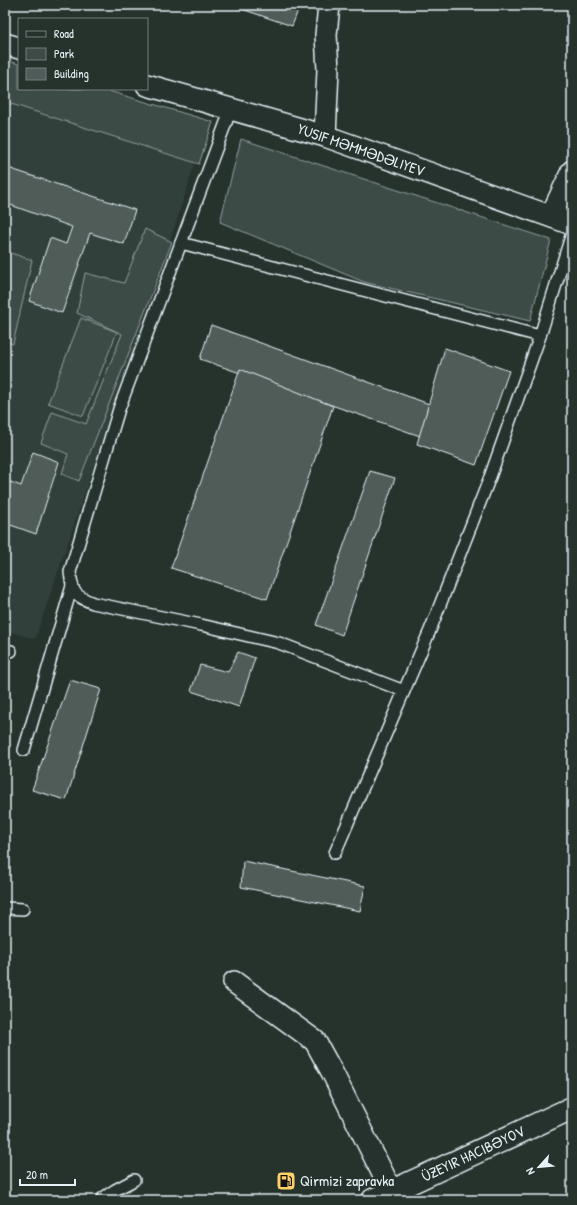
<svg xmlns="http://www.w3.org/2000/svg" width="577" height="1205" viewBox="0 0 577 1205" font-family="'Patrick Hand',sans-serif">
  <rect width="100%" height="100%" fill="#26332d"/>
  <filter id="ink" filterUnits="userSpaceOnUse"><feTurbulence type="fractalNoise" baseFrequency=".025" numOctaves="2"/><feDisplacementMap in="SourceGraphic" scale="8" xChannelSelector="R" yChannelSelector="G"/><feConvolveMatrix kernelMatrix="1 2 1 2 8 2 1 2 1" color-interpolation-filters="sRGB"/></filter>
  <g filter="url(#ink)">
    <polygon fill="#333f3a" points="5,102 195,163 159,275 35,639 5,630"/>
    <g fill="#3e4b47" stroke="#939ea0">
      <polygon points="5,60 19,64 19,89 102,89 213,122 199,164 5,102"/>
      <polygon points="241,139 551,240 530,321 364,282 220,222"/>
      <polygon points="145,229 172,242 79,481 62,474 68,454 41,443 52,412 86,424 122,334 77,313 85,273 124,283"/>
      <polygon points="5,251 32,260 13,344 5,341"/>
      <polygon points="81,318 117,332 83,416 48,403"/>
    </g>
    <g fill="#505c59" stroke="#e8f1f8">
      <polygon points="230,5 300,5 292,26"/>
      <polygon points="5,167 135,210 124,244 90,233 62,313 29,301 50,238 66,244 72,227 5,203"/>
      <polygon points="211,325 429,404 420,436 200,359"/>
      <polygon points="445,348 509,371 476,465 417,444"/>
      <polygon points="240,369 333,406 267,599 171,568"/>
      <polygon points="33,452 59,462 36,534 5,523 5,480 21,486"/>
      <polygon points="370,471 395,478 342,635 316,625"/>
      <polygon points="238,652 255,658 239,707 191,691 200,665 228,672"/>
      <polygon points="70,680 101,689 66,800 32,790"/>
      <polygon points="243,861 365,886 360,911 241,887"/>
    </g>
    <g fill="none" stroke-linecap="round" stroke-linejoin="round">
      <defs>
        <g id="service">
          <path d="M 231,109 L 119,409 L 70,572 C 73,593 73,595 93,603 L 201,625 L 279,643 L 404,691 L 431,628 L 490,477 L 540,336 L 572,233"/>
          <polyline points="181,243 540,336"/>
          <polyline points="5,650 11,651"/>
          <polyline points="24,750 72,586"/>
          <polyline points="335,853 404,691"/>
          <polyline points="5,908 23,909"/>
          <polyline points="103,1200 103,1198 115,1190 134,1180"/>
        </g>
        <g id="minor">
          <polyline points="5,44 19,48"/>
          <polyline points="147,85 325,136 572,224"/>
          <polyline points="325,136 328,70 326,35 329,5"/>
          <polyline points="551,216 572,171"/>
          <polyline points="234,982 315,1041 332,1072 392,1192"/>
        </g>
        <polyline id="secondary" points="373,1200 572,1108"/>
      </defs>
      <use href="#service" stroke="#e8f1f8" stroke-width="14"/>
      <use href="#minor" stroke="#e8f1f8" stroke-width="24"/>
      <use href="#secondary" stroke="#e8f1f8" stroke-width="25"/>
      <use href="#service" stroke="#26332d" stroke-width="11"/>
      <use href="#minor" stroke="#26332d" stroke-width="21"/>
      <use href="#secondary" stroke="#26332d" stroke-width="22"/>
    </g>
  </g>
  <defs>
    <symbol id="fuel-square" viewBox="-11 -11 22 22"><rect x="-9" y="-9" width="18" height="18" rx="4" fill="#ffd166" stroke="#26332d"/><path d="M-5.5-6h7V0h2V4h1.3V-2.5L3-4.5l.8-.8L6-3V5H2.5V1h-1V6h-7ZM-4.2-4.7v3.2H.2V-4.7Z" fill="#111"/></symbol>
  </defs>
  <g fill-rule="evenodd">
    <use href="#fuel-square" x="275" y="1170" width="22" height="22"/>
  </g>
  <g text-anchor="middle" stroke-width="4" stroke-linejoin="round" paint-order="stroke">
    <g font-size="15" fill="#e8f1f8" stroke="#26332d">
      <text transform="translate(361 150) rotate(19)" y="5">YUSIF MƏMMƏDƏLIYEV</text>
      <text transform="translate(473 1154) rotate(-25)" y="5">ÜZEYIR HACIBƏYOV</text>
    </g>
    <g font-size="15" fill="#e8f1f8" stroke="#26332d" text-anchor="start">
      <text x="300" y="1186">Qirmizi zapravka</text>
    </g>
  </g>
  <rect width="577" height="1205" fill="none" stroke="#26332d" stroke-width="20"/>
  <rect x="10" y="10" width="557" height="1185" fill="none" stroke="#e8f1f8" stroke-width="1.5" filter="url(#ink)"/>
  <rect x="18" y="18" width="130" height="72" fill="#26332d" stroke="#747f7e"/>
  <rect x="26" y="31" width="20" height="6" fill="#26332d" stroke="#747f7e"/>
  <text x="54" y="38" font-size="12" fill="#e8f1f8">Road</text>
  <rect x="26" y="48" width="20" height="12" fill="#3e4b47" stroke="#747f7e"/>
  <text x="54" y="58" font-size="12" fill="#e8f1f8">Park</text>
  <rect x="26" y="68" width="20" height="12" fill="#505c59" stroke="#747f7e"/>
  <text x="54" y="78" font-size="12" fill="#e8f1f8">Building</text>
  <g transform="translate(539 1167) rotate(243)" stroke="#26332d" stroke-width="3" paint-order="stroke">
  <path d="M0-3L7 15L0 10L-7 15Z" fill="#e8f1f8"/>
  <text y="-6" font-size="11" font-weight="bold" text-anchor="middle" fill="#e8f1f8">N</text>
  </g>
  <path d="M20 1179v6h55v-6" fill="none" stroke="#e8f1f8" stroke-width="2"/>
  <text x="26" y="1179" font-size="12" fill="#e8f1f8" stroke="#26332d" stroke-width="3" paint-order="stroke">20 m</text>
</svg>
